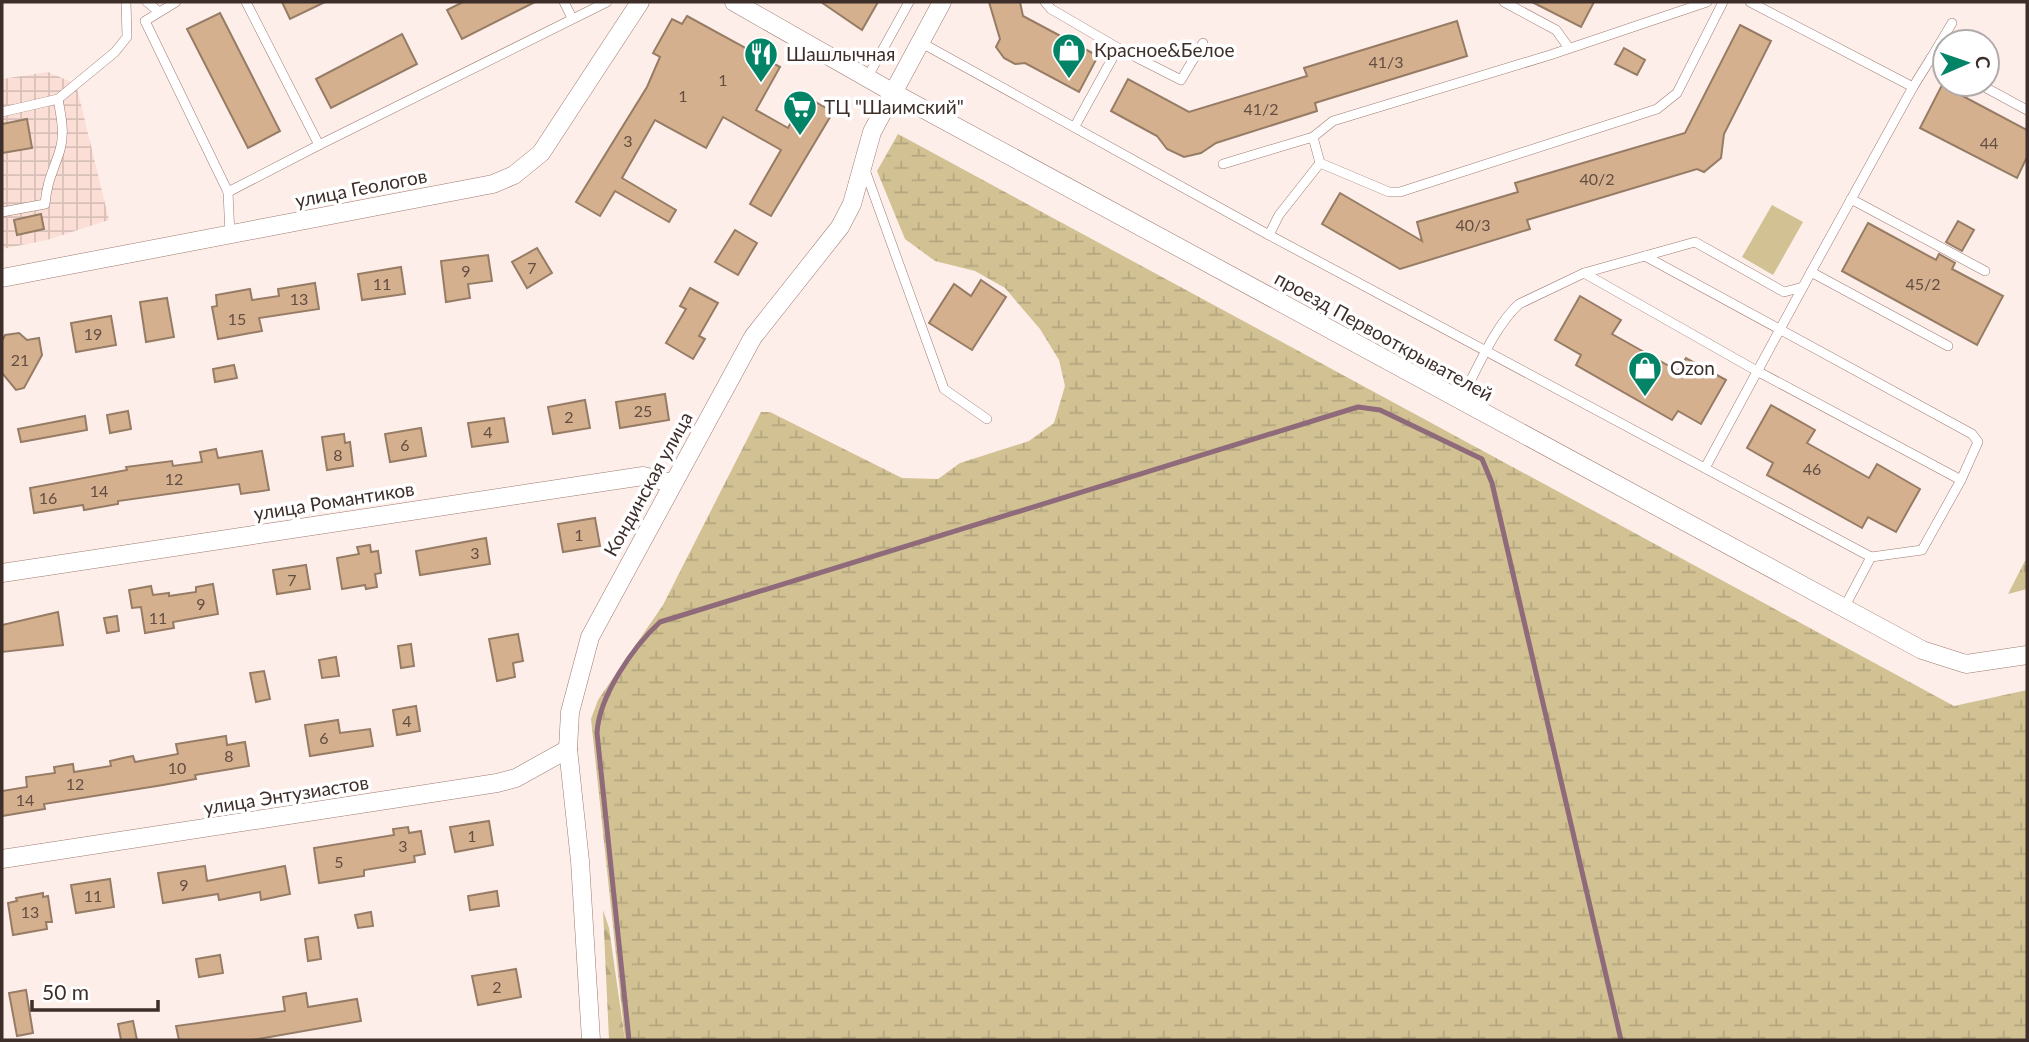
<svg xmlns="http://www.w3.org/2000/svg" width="2029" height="1042" viewBox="0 0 2029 1042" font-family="Lato,sans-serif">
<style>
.industrial{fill:url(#industrial-grid)}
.green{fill:#d1c193}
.forest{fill:url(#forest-firs)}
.wetland{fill:url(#wetland-marsh)}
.park{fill:url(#park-tufts)}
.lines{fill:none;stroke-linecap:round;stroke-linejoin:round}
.stream{stroke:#8e6a7a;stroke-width:5}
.building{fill:#d5b08e;stroke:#967c65;stroke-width:2}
.service-casing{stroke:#9d7b70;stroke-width:10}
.minor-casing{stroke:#9d7b70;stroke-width:19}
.service{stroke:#fff;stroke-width:9}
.minor{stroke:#fff;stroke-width:18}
.labels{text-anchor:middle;stroke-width:7;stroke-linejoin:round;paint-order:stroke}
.number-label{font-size:16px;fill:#634e43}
.poi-label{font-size:19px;fill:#3d2e2a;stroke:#fff;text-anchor:start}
.street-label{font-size:19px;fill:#3d2e2a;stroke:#fff}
</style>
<defs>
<pattern id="industrial-grid" width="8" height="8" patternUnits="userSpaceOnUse" patternTransform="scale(1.75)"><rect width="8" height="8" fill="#fbdfd6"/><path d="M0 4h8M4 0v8" fill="none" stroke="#d8c0b8"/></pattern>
<pattern id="forest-firs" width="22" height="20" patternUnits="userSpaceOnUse" patternTransform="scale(1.75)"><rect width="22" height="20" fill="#d1c193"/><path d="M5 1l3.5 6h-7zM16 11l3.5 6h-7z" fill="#b4a67f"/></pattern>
<pattern id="wetland-marsh" width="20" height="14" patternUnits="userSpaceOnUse" patternTransform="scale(1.75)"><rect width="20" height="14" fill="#d1c193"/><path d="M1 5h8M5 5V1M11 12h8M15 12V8" fill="none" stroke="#b4a67f"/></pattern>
<pattern id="park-tufts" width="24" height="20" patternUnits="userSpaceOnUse" patternTransform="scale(1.75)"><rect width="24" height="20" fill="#d1c193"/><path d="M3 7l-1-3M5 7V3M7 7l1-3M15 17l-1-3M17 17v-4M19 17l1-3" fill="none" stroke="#b4a67f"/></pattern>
</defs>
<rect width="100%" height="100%" fill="#feeeea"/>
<!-- industrial -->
<polygon class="industrial" points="48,72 76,84 109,220 47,240 2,249 2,79"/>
<!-- green -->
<polygon class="green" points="1772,205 1803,222 1773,275 1742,257"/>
<!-- forest -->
<polygon class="forest" points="603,910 609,928 625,1040 609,1040"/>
<!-- wetland -->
<polygon class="wetland" points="898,134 1954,706 2027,690 2027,1040 625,1040 591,719 598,700 663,605 761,412 770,412 902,478 938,479 960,463 1029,441 1054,423 1065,386 1059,360 1040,329 1005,288 975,271 935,261 905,239 877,171"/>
<!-- park -->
<polygon class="park" points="2027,557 2027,589 2008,594"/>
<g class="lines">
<!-- stream -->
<path class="stream" d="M629 1040 597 733C599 696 633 647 660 622L1358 407 1380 410 1482 459 1492 483 1621 1040"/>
</g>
<!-- building -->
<g class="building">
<polygon points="282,2 325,2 290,19"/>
<polygon points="463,2 535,2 462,39 447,10"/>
<polygon points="821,2 878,2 862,30"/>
<polygon points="989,2 1020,2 1023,16 1098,56 1079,92 1025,63 1015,64 1004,58 996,47 1000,39"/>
<polygon points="1532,2 1594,2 1581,27"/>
<polygon points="220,13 280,131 248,148 187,29"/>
<polygon points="687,16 780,67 756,110 788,128 805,96 833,112 771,216 750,204 781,150 723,117 706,148 655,120 622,178 676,210 669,222 615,191 600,216 576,202 647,87 660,57 653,53 672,19 682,24"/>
<polygon points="1457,21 1467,56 1315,103 1317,111 1216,143 1201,153 1184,157 1167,149 1157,136 1111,111 1128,79 1189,112 1307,76 1304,68"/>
<polygon points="1740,25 1771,41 1724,134 1721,158 1704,172 1697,169 1527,220 1530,229 1400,269 1322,224 1340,193 1422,241 1417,222 1518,192 1515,183 1685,133"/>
<polygon points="402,34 417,64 331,108 316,79"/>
<polygon points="1624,48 1645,60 1637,75 1615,64"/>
<polygon points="1942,85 2027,130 2027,157 2017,178 1920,128"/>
<polygon points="27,119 32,148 2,153 2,124"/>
<polygon points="41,214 44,229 17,235 14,220"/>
<polygon points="1958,221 1974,230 1962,251 1946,242"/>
<polygon points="1868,223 1936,260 1939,254 1955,263 1952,269 2003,296 1977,345 1842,271"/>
<polygon points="735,230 757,243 738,275 715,262"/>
<polygon points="537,248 552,273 527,288 512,262"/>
<polygon points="488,255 492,281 468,284 470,298 446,302 441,261"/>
<polygon points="401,267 405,294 362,300 358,274"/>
<polygon points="981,280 1006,297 972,350 929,323 954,284 971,296"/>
<polygon points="315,283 319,309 259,318 262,331 218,339 212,307 217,306 216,295 250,289 252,300 279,296 278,289"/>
<polygon points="690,288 718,303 699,336 705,339 693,359 666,343 686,309 680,306"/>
<polygon points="1580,296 1621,320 1612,334 1678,371 1686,358 1726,380 1701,424 1678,411 1672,420 1576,365 1581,355 1555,340"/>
<polygon points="167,298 174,337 146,342 140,302"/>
<polygon points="111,316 116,345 76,352 71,323"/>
<polygon points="19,333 27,340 39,338 42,355 24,388 16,390 2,373 2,341 5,335"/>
<polygon points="234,365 237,378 215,382 213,369"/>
<polygon points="665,394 669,420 620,428 616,402"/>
<polygon points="585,400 590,428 553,434 548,407"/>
<polygon points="1771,405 1815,430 1807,443 1869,478 1877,464 1920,489 1896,532 1868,517 1862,528 1767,475 1773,463 1747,448"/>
<polygon points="128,411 131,429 110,433 107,415"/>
<polygon points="85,416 87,430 21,442 18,429"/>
<polygon points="504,418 508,442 472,447 468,423"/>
<polygon points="421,428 426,456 390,462 385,434"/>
<polygon points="344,434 345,443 350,442 353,466 327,470 322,437"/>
<polygon points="216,449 218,458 262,451 269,490 241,494 239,484 118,501 118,504 84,510 83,505 34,513 30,488 127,470 126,467 172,461 173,466 202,462 200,452"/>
<polygon points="595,518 600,546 563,552 558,524"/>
<polygon points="486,538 490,564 420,575 416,551"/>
<polygon points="370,545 371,552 378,551 381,573 375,574 377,587 366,589 365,585 342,589 337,558 359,554 357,547"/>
<polygon points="306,565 310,589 277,594 273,570"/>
<polygon points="213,584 218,614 173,622 174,628 145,633 141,607 132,608 129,590 151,586 153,595 169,593 169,596 196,592 196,587"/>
<polygon points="58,612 63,645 2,652 2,625"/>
<polygon points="117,616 119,631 107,633 104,618"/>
<polygon points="518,634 523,661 513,663 515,677 497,681 489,639"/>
<polygon points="411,644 414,666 401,668 398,646"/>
<polygon points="336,657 339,676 322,678 319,660"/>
<polygon points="264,671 270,699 256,702 250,673"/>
<polygon points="416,706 420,731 397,735 393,710"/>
<polygon points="338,720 340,733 370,729 373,746 310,756 305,725"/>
<polygon points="226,736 227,745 245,742 249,766 195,775 196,779 163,785 44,804 45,809 2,816 2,791 27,787 26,777 55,773 54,767 73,764 74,772 111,766 110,761 123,758 133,756 135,762 178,754 176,744"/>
<polygon points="489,821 493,845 455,852 450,827"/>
<polygon points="408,827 409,833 421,831 425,854 414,856 415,862 364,870 364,876 319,883 314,848 394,835 393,829"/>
<polygon points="205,866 207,881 285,866 290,894 261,900 260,892 219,900 218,894 163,903 158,873"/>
<polygon points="110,879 114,907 76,913 71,885"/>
<polygon points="497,891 499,906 470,910 468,896"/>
<polygon points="43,893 43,897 48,896 52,922 46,922 47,929 13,935 8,903 17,901 16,898"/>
<polygon points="371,912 373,926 358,928 355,915"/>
<polygon points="318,937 321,959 308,961 305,939"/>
<polygon points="220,955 223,973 199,977 196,959"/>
<polygon points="516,969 521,997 478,1005 472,976"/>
<polygon points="26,990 33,1033 17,1036 9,993"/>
<polygon points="306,993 308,1007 357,999 361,1021 252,1040 179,1040 176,1026 285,1011 283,997"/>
<polygon points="133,1021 137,1040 121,1040 118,1024"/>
</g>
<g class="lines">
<!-- service casing -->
<g class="service-casing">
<g id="service">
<polyline points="147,2 158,11"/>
<polyline points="176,2 145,21 228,192 230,235"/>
<polyline points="564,2 572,18"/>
<polyline points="1045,2 1051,9 1118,48 1181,80 1203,43"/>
<polyline points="1504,2 1556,30 1569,48"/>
<polyline points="1750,2 1913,87 1811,272 1948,346"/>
<path d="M920 42 1269 235 1871 557 1922 550 1961 480 1757 371 1584 273 1519 304C1495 325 1476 372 1460 401"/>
<polyline points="1931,58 1952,23"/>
<polyline points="867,78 909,2"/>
<polyline points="1979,84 2027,110"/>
<polyline points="1913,87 1931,58 1945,66"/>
<polyline points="2,112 58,99 115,52 127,37 126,2"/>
<polyline points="1075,126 1118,48"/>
<polyline points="319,145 607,2"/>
<polyline points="1320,163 1389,192 1400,192 1657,109 1677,93 1723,2"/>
<polyline points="1320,163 1313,137 1333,121 1550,55 1707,2"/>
<polyline points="1223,164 1313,137"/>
<polyline points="865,170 944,389 987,419"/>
<polyline points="228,192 319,145 246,2"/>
<polyline points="1851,199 1985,271"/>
<path d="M2 212 45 204C47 181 53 172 60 150 65 133 61 116 58 99"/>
<polyline points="1269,235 1279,215 1320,163"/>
<polyline points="1645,256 1972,434 1978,442 1961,480"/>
<polyline points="1584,273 1695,242 1784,292 1803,287"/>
<polyline points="1705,468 1811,272"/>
<polyline points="1844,608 1871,557"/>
</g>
</g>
<!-- minor casing -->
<g class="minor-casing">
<g id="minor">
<polyline points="734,2 892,92 1922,650 1966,664 2027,655"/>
<polyline points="2,278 493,184 514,175 541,153 640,2"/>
<polyline points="2,573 643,476 672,483"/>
<polyline points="2,859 497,783 516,778 568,749"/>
<polyline points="591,1040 580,861 568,749 570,712 590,637 753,337 840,227 852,204 872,132 942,2"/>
</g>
</g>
<!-- service -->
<use href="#service" class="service"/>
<!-- minor -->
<use href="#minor" class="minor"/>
</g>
<!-- icons -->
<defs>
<g id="shop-pin" transform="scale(1.75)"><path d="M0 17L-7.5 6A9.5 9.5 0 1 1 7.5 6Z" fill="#038466" stroke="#fff"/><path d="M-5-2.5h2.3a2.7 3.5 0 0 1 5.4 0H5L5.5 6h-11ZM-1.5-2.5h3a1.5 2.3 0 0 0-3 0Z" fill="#fff"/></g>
<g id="restaurant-pin" transform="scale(1.75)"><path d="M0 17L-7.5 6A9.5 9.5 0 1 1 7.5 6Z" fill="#038466" stroke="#fff"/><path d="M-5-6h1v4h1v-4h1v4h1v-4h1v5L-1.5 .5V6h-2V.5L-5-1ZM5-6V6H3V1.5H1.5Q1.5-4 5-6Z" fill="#fff"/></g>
<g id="supermarket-pin" transform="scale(1.75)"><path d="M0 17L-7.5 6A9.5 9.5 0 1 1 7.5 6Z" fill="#038466" stroke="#fff"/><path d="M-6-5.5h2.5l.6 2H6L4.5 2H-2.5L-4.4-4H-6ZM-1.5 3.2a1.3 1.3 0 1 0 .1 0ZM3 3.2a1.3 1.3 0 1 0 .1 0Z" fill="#fff"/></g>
</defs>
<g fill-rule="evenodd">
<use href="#shop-pin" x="1069" y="50"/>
<use href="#restaurant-pin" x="761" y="54"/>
<use href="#supermarket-pin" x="800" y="107"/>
<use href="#shop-pin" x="1645" y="368"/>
</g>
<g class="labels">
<!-- number labels -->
<g class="number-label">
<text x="1386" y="68">41/3</text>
<text x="723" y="86">1</text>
<text x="683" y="102">1</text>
<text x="1261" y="115">41/2</text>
<text x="628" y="147">3</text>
<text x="1989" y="149">44</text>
<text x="1597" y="185">40/2</text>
<text x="1473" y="231">40/3</text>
<text x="532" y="274">7</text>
<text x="466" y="277">9</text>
<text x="382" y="290">11</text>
<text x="1923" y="290">45/2</text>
<text x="299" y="305">13</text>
<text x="237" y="325">15</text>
<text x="93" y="340">19</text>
<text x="20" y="366">21</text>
<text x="643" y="417">25</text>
<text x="569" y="423">2</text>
<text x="488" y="438">4</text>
<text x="405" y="451">6</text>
<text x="338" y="461">8</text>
<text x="1812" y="475">46</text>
<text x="174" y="485">12</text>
<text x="99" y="497">14</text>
<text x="48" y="504">16</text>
<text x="579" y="541">1</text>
<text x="475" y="559">3</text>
<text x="292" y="586">7</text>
<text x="201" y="610">9</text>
<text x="158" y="624">11</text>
<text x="407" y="727">4</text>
<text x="324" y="744">6</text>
<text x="229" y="762">8</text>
<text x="177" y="774">10</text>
<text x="75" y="790">12</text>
<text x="25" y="806">14</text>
<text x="472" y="842">1</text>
<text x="403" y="852">3</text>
<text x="339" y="868">5</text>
<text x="184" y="891">9</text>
<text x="93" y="902">11</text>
<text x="30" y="918">13</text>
<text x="497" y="993">2</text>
</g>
<!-- poi labels -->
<g class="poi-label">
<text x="1094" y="57">Красное&amp;Белое</text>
<text x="786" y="61">Шашлычная</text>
<text x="824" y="114">ТЦ "Шаимский"</text>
<text x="1670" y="375">Ozon</text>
</g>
<!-- street labels -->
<g class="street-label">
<text transform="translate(361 188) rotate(-11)" y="7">улица Геологов</text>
<text transform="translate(1384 336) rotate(29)" y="7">проезд Первооткрывателей</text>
<text transform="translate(648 484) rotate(-61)" y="7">Кондинская улица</text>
<text transform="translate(334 501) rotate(-9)" y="7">улица Романтиков</text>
<text transform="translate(286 795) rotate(-9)" y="7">улица Энтузиастов</text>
</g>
</g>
<!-- border -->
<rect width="2029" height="1042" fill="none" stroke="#3d2e2a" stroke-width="7"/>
<!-- north arrow -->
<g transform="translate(1966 63) rotate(88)"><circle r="33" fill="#ffffff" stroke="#b1abaa" stroke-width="2"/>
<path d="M0-5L12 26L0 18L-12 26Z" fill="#038466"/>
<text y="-10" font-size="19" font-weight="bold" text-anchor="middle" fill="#3d2e2a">С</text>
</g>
<!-- scale -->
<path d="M32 1000v10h126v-10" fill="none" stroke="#3d2e2a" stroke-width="3.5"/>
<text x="42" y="1000" font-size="21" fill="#3d2e2a" stroke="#ffffff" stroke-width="5" paint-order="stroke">50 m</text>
</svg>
